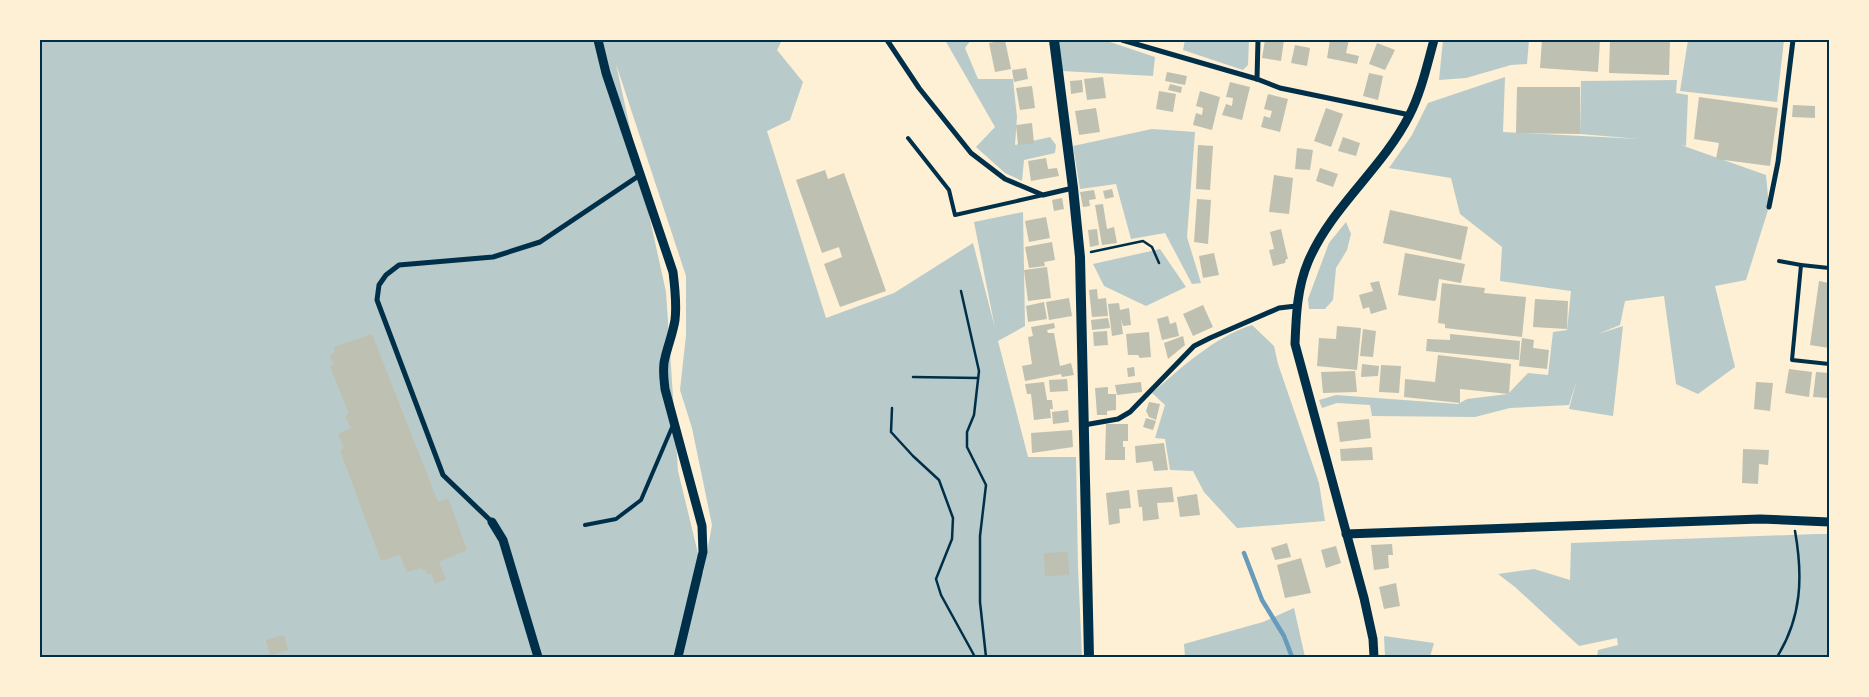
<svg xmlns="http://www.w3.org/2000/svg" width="1869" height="697" viewBox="0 0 1869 697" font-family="'Varela Round',sans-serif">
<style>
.green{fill:#b9caca;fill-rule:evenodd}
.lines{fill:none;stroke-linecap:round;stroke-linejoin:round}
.stream{stroke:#669bbc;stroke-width:4.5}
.building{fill:#bec0b2}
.path{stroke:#003049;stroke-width:2.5}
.service{stroke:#003049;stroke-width:4}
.minor{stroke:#003049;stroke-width:5}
.tertiary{stroke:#003049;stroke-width:9}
.secondary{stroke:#003049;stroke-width:10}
.neatline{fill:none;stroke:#003049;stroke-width:2}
</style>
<rect width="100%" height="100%" fill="#fdf0d5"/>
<!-- green -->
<g class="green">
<path d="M40 40H782L777 50 803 82 790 120 767 131 826 318 894 293 973 243 995 328 974 222 1023 212 1025 326 998 341 1028 457H1076L1078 567 1082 657H40ZM616 64 686 276V335L680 390 692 428 712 525 703 574 678 471 666 292Z"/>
<polygon points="945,40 971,40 965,48 978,79 1013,79 1017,117 1015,145 1050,137 1056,145 1055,153 1024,160 1022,181 1005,173 976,147 995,127"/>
<polygon points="1059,40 1104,40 1155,57 1153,76 1062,71"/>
<polygon points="1185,40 1249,40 1248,65 1243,70 1183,50"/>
<polygon points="1443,40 1529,40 1527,64 1511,65 1466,78 1439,80"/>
<polygon points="1688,40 1784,40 1777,102 1680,91"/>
<polygon points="1505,77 1503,132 1640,139 1580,134 1581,81 1677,80 1676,93 1688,95 1686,146 1681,145 1766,175 1769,207 1746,280 1715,286 1735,367 1698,394 1676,384 1664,296 1625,301 1620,325 1598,334 1623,326 1613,416 1569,409 1577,379 1569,405 1510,408 1475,417 1372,416 1370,405 1337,403 1322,408 1319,400 1336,395 1458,404 1467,399 1508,394 1528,373 1548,375 1553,332 1567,330 1571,291 1500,281 1502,247 1460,214 1451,178 1389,168 1412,135 1428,103"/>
<polygon points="1152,129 1195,132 1187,237 1201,283 1192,284 1165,233 1131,239 1116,184 1080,189 1073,146"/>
<polygon points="1346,222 1351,234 1347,250 1336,268 1333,300 1325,309 1309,309 1308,299 1329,243"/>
<polygon points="1160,249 1186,287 1146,306 1104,286 1093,264"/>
<path d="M1252 325 1274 346 1278 364 1319 483 1325 521 1237 528 1204 492 1193 471 1170 470 1165 439 1155 438 1165 405 1152 393C1182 367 1213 338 1252 325Z"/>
<polygon points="1816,534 1829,534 1829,657 1597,657 1598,650 1618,645 1617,638 1579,646 1515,587 1498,574 1534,569 1570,580 1571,543"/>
<polygon points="1294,608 1305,657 1185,657 1184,644 1263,622"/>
<polygon points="1384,636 1434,643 1430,657 1385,657"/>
</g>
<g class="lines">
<!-- stream -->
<polyline class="stream" points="1244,553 1262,600 1284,636 1292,657"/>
</g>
<!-- building -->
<g class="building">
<polygon points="1005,40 1011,69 995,72 989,43"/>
<polygon points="1265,40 1284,40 1281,61 1262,58"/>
<polygon points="1330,40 1349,40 1346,53 1359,56 1357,64 1327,58"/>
<polygon points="1542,40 1600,40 1598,72 1540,68"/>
<polygon points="1610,40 1670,40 1669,75 1609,73"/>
<polygon points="1377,43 1395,50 1385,70 1369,64"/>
<polygon points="1295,45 1310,48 1307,66 1291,63"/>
<polygon points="1026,68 1028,79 1014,82 1012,70"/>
<polygon points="1167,72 1187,76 1185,85 1165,81"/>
<polygon points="1369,73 1383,76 1378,100 1363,96"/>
<polygon points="1103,77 1106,98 1087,100 1084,79"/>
<polygon points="1082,80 1083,92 1071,94 1070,81"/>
<polygon points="1230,82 1250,87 1242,120 1222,115 1226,104 1232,106 1233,98 1226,97"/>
<polygon points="1170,84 1182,87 1181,93 1168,90"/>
<polygon points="1032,86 1035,108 1020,110 1016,88"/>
<polygon points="1517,87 1580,87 1580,134 1516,133"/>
<polygon points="1159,91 1176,94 1173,112 1156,109"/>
<polygon points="1200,91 1220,97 1212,130 1193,125 1196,113 1202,115 1203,108 1196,106"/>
<polygon points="1268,94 1288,99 1280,132 1261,127 1264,116 1270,118 1272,111 1264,109"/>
<polygon points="1699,97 1778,108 1770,166 1716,159 1719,143 1694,139"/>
<polygon points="1793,105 1815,106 1815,118 1792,117"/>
<polygon points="1096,108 1100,132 1079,135 1075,111"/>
<polygon points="1326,108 1343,114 1331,147 1314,141"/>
<polygon points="1032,123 1034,143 1018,145 1016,125"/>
<polygon points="1343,137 1360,143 1356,156 1338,151"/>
<polygon points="1198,145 1213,146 1210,190 1196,189"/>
<polygon points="1297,148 1313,150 1310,170 1295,169"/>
<polygon points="1046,158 1048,169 1057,168 1059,176 1031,181 1028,161"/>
<polygon points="1320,168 1338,174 1333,187 1316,181"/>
<polygon points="825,170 828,179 844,173 886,291 840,307 824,264 842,257 839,247 822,253 796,180"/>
<polygon points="1274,175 1293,178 1289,214 1269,212"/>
<polygon points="1112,189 1114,197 1105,199 1103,191"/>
<polygon points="1094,190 1096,199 1089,200 1090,206 1083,207 1080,192"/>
<polygon points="1062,198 1064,209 1054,211 1052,200"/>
<polygon points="1197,199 1211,200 1208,244 1194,242"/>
<polygon points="1103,204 1107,229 1114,227 1117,243 1102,245 1095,205"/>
<polygon points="1390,210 1468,227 1461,260 1383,243"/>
<polygon points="1046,217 1050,238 1029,242 1025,221"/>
<polygon points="1097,229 1099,245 1090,247 1088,230"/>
<polygon points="1281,229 1288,259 1286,259 1285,263 1273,266 1269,250 1274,249 1270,232"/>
<polygon points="1052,242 1055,260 1044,262 1045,266 1029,268 1025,247"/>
<polygon points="1214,253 1219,275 1203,278 1199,256"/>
<polygon points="1405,253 1465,264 1461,283 1439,279 1436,300 1434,301 1398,295"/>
<polygon points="1047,267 1051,298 1028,301 1024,270"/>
<polygon points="1379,281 1387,309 1371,314 1369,307 1363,309 1359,295 1373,291 1370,283"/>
<polygon points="1819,281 1829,283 1829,348 1810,345"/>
<polygon points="1442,283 1485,288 1484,293 1526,297 1522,337 1445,328 1445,324 1438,323"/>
<polygon points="1097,289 1098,299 1106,298 1108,316 1092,317 1089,290"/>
<polygon points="1069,298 1072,316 1049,320 1046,302"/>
<polygon points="1535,299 1568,301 1567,329 1533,327"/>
<polygon points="1044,302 1047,319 1028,322 1026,306"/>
<polygon points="1119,303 1120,310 1129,308 1131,325 1123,326 1121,319 1123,334 1112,336 1108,304"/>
<polygon points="1203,305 1213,327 1193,336 1183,314"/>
<polygon points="1168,316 1170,324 1176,322 1179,336 1162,340 1157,319"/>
<polygon points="1108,318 1110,328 1092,330 1091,320"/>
<polygon points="1054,323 1055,328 1047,330 1048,333 1054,333 1060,366 1071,363 1074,375 1062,377 1061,374 1025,381 1022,366 1032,364 1028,337 1033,336 1031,327"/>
<polygon points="1337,326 1361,328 1357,370 1317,366 1319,338 1336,339"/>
<polygon points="1363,329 1376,331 1373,357 1360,356"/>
<polygon points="1107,331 1108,345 1094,346 1093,332"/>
<polygon points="1149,332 1151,357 1140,358 1138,355 1128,355 1126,334"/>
<polygon points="372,334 438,502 448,498 467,550 439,562 446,579 435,584 431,573 428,575 426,570 423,571 422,568 407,572 400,555 381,561 340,450 344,448 338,434 351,428 345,416 349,414 330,366 334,364 330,355 335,352 334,347"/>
<polygon points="1450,334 1520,341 1519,360 1426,351 1427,339 1450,340"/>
<polygon points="1183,336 1185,345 1168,359 1164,343"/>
<polygon points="1522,338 1534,340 1533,348 1549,350 1547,369 1519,366"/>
<polygon points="1438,355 1511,364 1509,394 1460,389 1460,403 1404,397 1405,379 1435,382"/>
<polygon points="1362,364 1379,366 1378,376 1361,377"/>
<polygon points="1381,365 1401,366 1399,393 1379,392"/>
<polygon points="1134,367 1135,376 1128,377 1127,368"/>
<polygon points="1789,369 1812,372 1809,397 1785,393"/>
<polygon points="1355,371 1357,392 1323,393 1321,372"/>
<polygon points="1816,372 1829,373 1829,398 1813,397"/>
<polygon points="1067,379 1068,391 1050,392 1049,380"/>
<polygon points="1044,382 1047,400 1052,400 1053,409 1050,409 1051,418 1034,420 1031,394 1027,394 1025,384"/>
<polygon points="1141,382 1142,392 1117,395 1115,385"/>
<polygon points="1756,382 1773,383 1770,411 1754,409"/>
<polygon points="1108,387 1108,394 1116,394 1116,410 1107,411 1107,415 1097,415 1095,388"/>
<polygon points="1149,402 1160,404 1156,420 1149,417 1146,411"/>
<polygon points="1068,410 1069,422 1053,424 1052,412"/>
<polygon points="1146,418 1156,421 1153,430 1143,427"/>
<polygon points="1369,419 1371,438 1340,442 1337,422"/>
<polygon points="1106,424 1128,424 1128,441 1123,441 1123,447 1125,447 1125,460 1105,460"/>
<polygon points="1072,430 1073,447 1032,453 1031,433"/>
<polygon points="1164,443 1168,470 1154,471 1152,461 1136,463 1135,446"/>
<polygon points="1372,447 1373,460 1341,461 1340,449"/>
<polygon points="1743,449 1769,450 1768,465 1759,464 1758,484 1742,483"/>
<polygon points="1172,487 1174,502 1157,503 1159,519 1143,521 1142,507 1139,507 1137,490"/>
<polygon points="1129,490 1131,508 1119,509 1120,523 1109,525 1106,493"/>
<polygon points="1197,494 1200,515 1180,517 1177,497"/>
<polygon points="1287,543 1291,557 1275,560 1271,548"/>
<polygon points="1392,544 1393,555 1388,555 1389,568 1374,570 1371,545"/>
<polygon points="1336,546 1341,563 1326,568 1321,550"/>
<polygon points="1068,552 1069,575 1045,576 1044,553"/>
<polygon points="1301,558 1311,593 1285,598 1277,565"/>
<polygon points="1396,583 1400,606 1384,609 1379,587"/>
<polygon points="284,635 288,650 270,655 266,640"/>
</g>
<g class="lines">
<!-- path -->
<g class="path">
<polyline points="1091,252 1143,241 1152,247 1159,263"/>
<polyline points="961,291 979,371 974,415 967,432 967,447 986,485 980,536 980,602 986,657"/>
<polyline points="913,377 978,378"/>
<polyline points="892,408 891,432 913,456 939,480 953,518 952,539 936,579 941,595 975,657"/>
<path d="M1777 657C1802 617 1803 576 1795 531"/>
</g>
<!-- service -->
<g class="service">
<polyline points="908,138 949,190 955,215 1043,195"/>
<polyline points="1779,261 1801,265"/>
<polyline points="1829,268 1801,265 1792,360 1829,364"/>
<polyline points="585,525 616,519 641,500 673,425"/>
</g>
<!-- minor -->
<g class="minor">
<polyline points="887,40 919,88 971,153 1005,179 1043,195 1073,188"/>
<polyline points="1122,40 1257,79 1280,88 1410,115"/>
<polyline points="1257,79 1258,40"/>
<polyline points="1769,207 1778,162 1793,40"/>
<polyline points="1084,425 1118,419 1130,412 1194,346 1210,338 1279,308 1296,306"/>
<polyline points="492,522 443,475 377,300 379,285 386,275 399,265 493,257 540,242 640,175"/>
</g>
<!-- tertiary -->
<g class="tertiary">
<path d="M598 40 606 73 673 272C675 288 677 304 675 320 673 333 668 345 665 358 662 368 664 379 665 389L702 526 703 552 678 657"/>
<polyline points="492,522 503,540 538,657"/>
<polyline points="1346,534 1760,519 1829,522"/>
<path d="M1374 657 1373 639 1364 598 1295 344C1296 317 1297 288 1308 262 1331 207 1382 169 1409 116 1421 93 1427 65 1434 40"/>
</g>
<!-- secondary -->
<polyline class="secondary" points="1054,40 1073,188 1080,257 1089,657"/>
</g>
<!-- border -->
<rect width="1869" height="697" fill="none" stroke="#fdf0d5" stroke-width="82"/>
<rect x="41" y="41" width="1787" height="615" class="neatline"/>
</svg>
